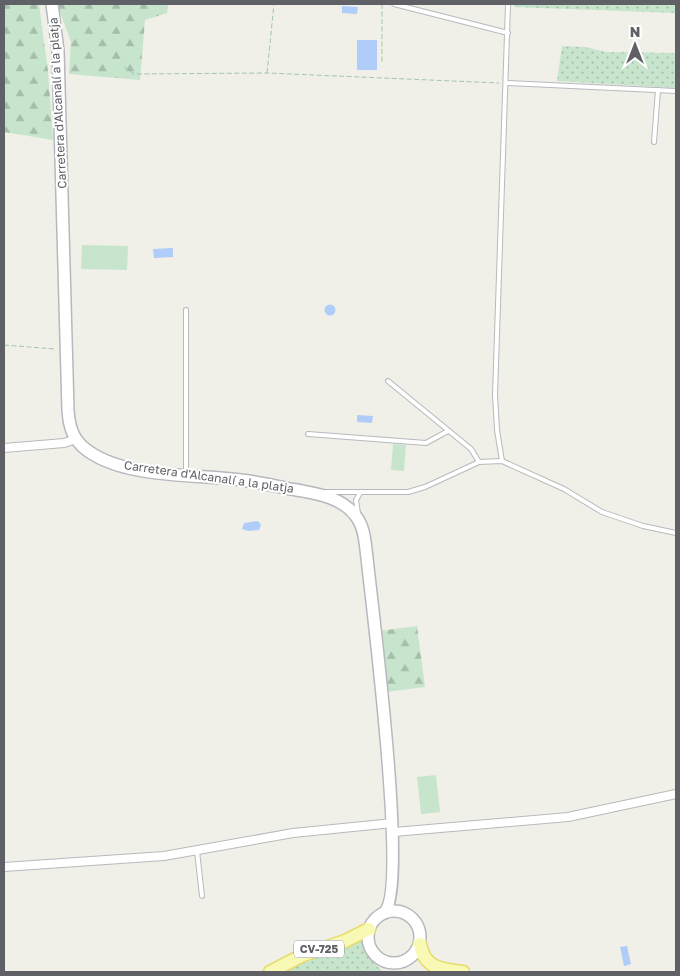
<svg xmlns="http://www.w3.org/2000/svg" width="680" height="976" viewBox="0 0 680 976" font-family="'Golos Text',sans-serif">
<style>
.grass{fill:url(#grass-dots)}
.forest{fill:url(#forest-firs)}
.pitch{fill:#c7e5cd}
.water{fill:#b0ccf9}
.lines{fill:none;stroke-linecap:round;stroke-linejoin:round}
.service-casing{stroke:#b8b9bd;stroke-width:6}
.minor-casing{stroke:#b8b9bd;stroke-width:10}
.secondary-casing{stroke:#b6b8be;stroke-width:14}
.primary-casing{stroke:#e7db6a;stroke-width:15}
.path{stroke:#a0c6b2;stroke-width:1;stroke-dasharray:5 2.5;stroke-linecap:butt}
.service{stroke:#fff;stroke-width:4}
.minor{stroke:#fff;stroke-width:8}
.secondary{stroke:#fff;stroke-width:11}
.primary{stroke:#f8f9b4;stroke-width:12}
.labels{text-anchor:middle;stroke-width:4;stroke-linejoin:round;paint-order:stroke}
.shield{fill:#fff;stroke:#8f9095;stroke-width:1}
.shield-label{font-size:11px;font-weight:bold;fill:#5f6167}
.street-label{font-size:12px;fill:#5f6167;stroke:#fff}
</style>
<defs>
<pattern id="grass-dots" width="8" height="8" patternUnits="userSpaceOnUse" patternTransform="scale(1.25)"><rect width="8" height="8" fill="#c7e5cd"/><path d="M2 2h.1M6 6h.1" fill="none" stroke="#a5bdaa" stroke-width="1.8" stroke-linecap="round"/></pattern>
<pattern id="forest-firs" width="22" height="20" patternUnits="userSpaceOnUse" patternTransform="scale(1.25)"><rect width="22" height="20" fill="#c7e5cd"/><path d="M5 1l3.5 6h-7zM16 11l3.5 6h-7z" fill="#a5bdaa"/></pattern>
</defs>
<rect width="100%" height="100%" fill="#f0f0e8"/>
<!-- grass -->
<g class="grass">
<polygon points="514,4 676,4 676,13 514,7"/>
<polygon points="562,46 585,47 606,52 676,53 676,88 557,81"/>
<polygon points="361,940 367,956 383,972 278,972 291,965"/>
</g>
<!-- forest -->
<g class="forest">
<polygon points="4,4 39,4 48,71 53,140 4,132"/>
<polygon points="57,4 168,4 167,13 145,20 140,80 69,74 71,42"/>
<polygon points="417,626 425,687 386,692 379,631"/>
</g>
<!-- pitch -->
<g class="pitch">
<polygon points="82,245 128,246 127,270 81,269"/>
<polygon points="393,444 406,445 404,471 391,470"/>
<polygon points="436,775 440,812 421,814 417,777"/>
</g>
<!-- water -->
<g class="water">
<polygon points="342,6 358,7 357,14 342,13"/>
<rect x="357" y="40" width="20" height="30"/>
<polygon points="173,248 173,257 154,258 153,249"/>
<circle cx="330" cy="310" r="5.5"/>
<polygon points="357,415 373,416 372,423 357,422"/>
<polygon points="258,521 261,525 259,530 248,531 242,529 244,523"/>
<polygon points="627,946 631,964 624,966 620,947"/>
</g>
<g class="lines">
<!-- service casing -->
<g class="service-casing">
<g id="service">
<polyline points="394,4 508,33"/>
<polyline points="507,83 676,91"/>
<polyline points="654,142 658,90"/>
<polyline points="388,381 471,449 479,462"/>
<polyline points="308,434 426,443 448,431"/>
<polyline points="502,461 497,430 495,395 508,4"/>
<polyline points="186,475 186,310"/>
<polyline points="326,492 408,492 425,487 479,462 502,461 564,489 602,512 643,526 676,533"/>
<polyline points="358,513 356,500 360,493"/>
<polyline points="197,851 202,896"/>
</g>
</g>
<!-- minor casing -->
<g class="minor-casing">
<g id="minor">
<polyline points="4,448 64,443 76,439"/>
<polyline points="394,832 568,817 676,794"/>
<polyline points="4,867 164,856 293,833 393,823"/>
</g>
</g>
<!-- secondary casing -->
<g class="secondary-casing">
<g id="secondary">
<path d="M52 4 58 51 68 410C69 425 72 437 83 447 120 479 195 474 241 480 260 482 279 487 297 490 318 494 341 497 355 515 365 527 365 543 367 558 372 606 409 890 384 913"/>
<circle cx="394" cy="937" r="26"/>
</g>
</g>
<!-- primary casing -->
<g class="primary-casing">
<g id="primary">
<path d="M420 944C424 968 442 970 463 972"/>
<polyline points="270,972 303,955 345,941 369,929"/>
</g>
</g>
<!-- path -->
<g class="path">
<polyline points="382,4 382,64"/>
<polyline points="124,67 134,74 267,73 499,83"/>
<polyline points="267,73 274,4"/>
<polyline points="4,345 55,349"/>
</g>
<!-- service -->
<use href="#service" class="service"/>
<!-- minor -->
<use href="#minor" class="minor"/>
<!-- secondary -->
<use href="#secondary" class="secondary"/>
<!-- primary -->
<use href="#primary" class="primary"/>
</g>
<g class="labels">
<!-- shield labels -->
<rect class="shield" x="294" y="940.5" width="50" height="17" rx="4"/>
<g class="shield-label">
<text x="319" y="953">CV-725</text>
</g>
<!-- street labels -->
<g class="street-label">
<text transform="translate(58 103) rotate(-93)" y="4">Carretera d'Alcanalí a la platja</text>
<text transform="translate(209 477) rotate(8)" y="4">Carretera d'Alcanalí a la platja</text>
</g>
</g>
<!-- border -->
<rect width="680" height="976" fill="none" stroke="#5f6167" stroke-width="10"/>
<!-- north arrow -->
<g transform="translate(635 45)" stroke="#ffffff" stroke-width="4" paint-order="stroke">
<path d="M0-4L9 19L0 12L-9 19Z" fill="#5f6167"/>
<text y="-8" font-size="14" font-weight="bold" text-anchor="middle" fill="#5f6167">N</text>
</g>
</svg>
